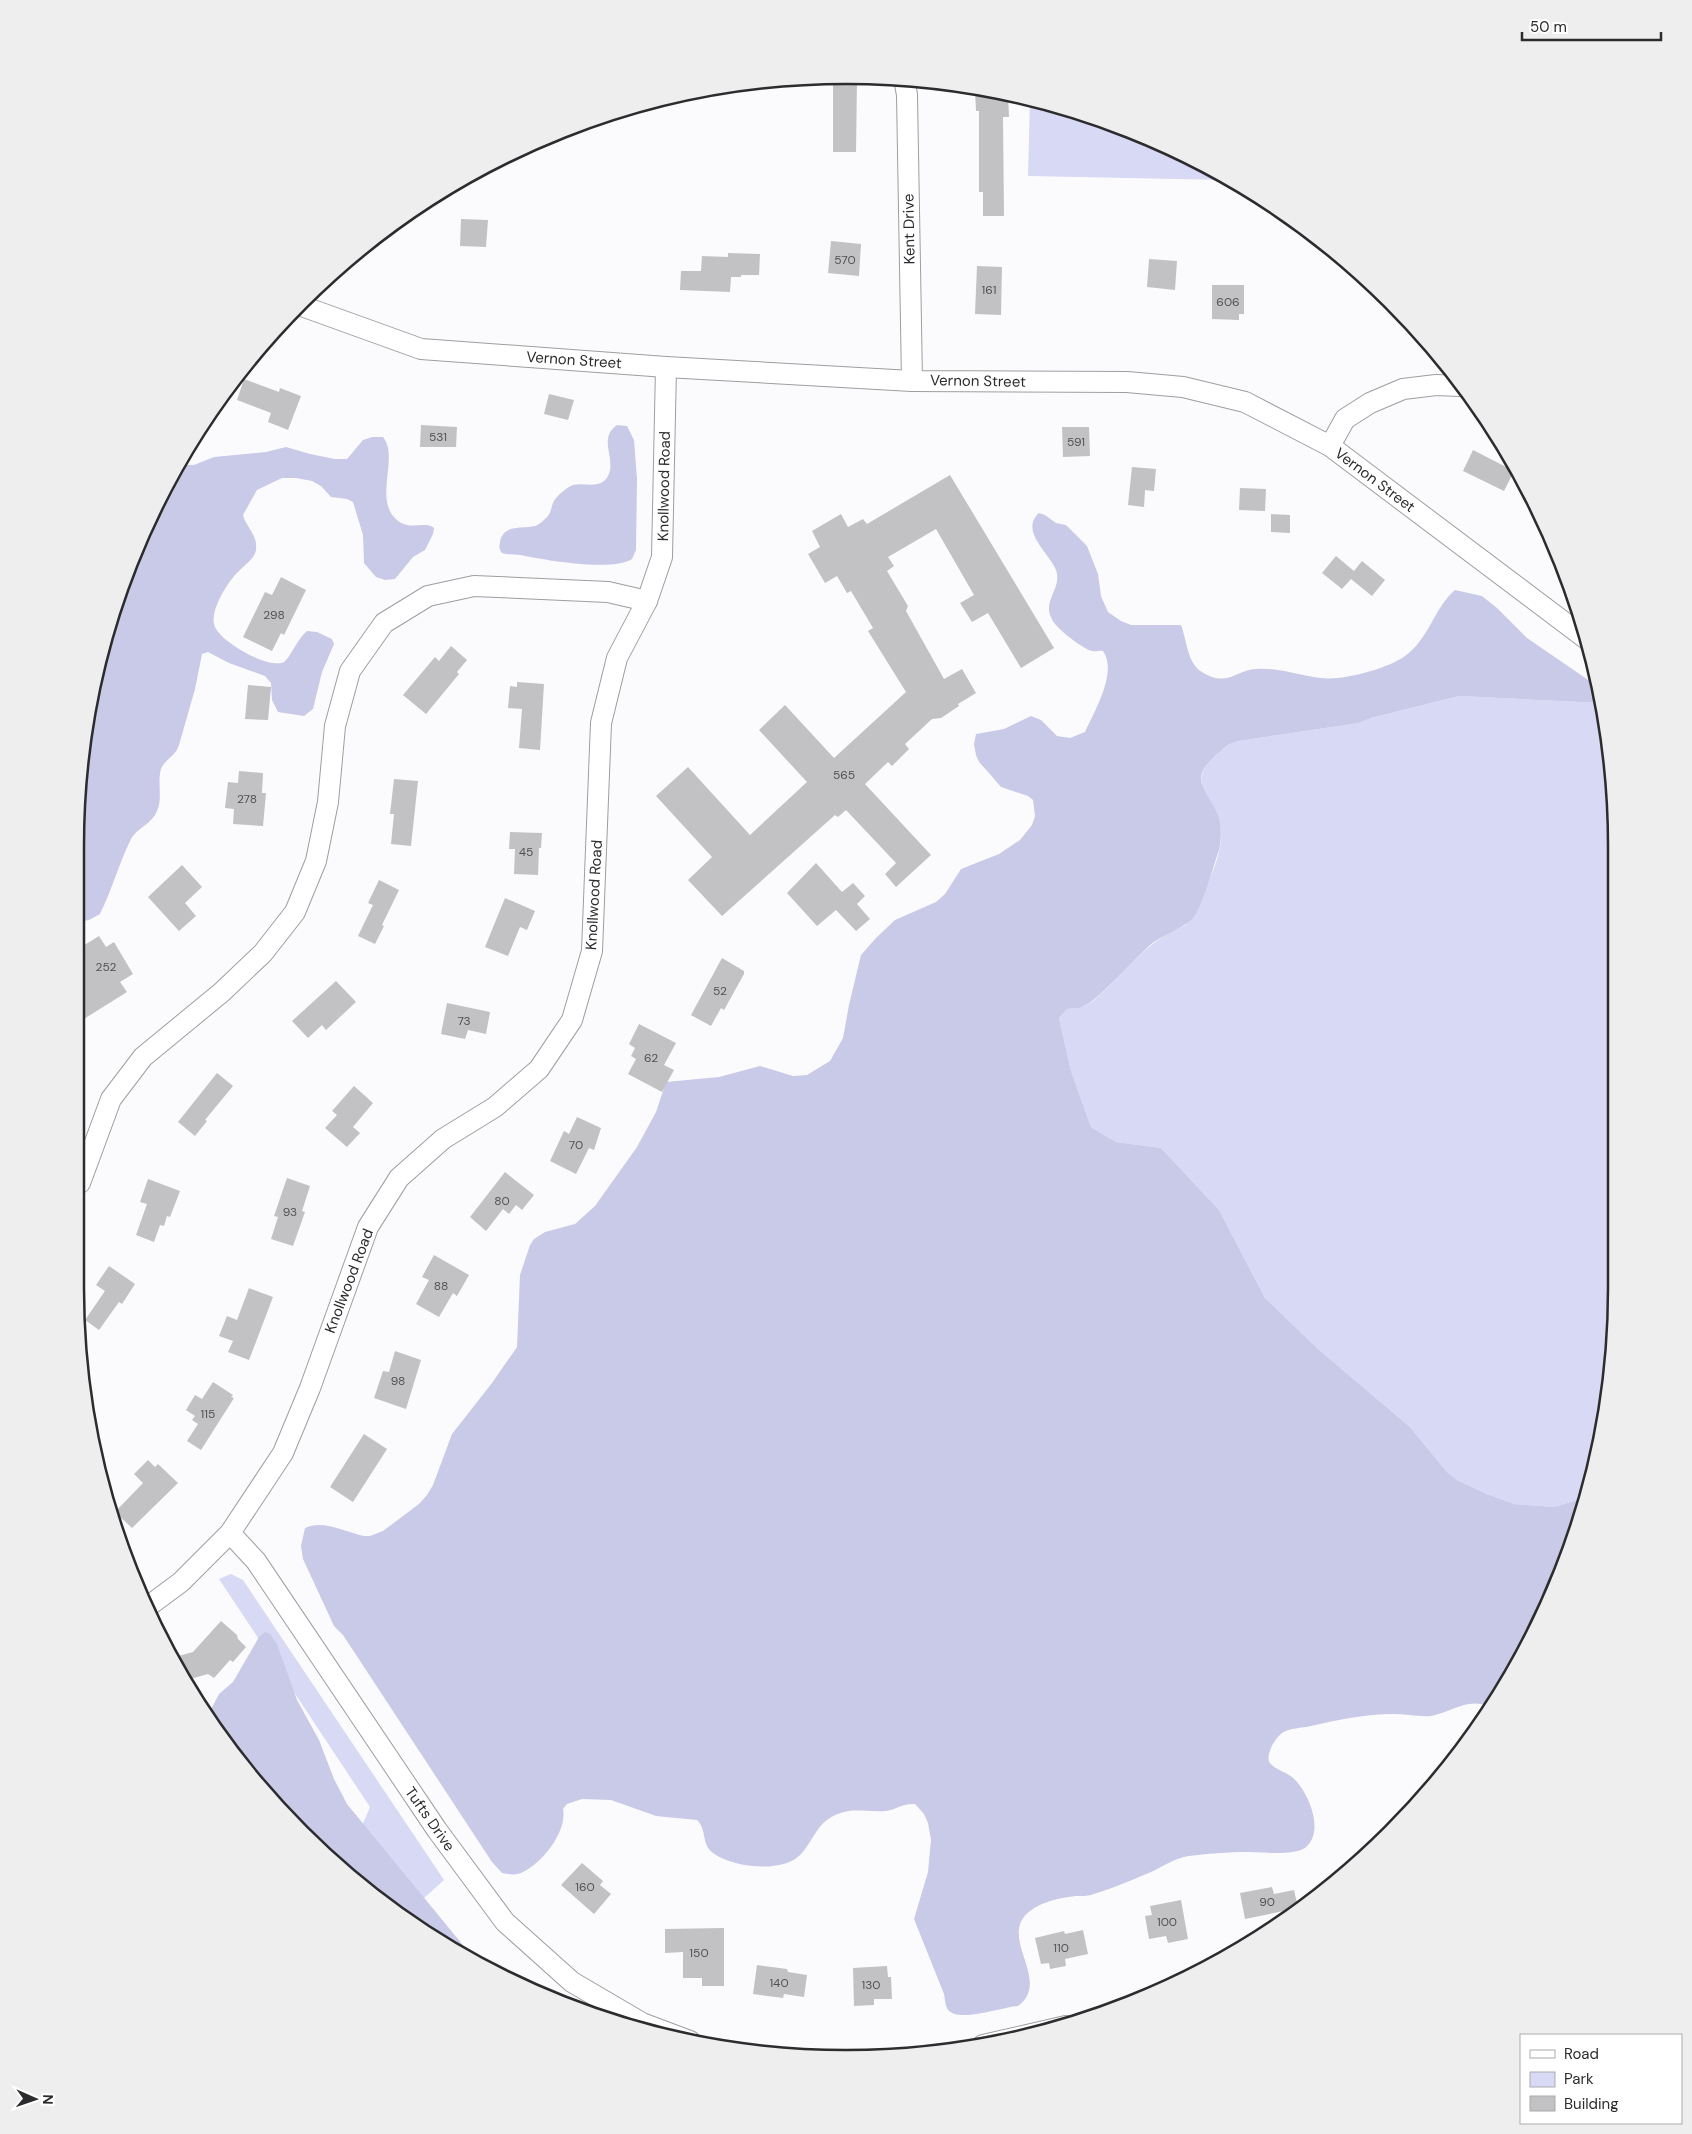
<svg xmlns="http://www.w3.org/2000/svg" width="1692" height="2134" viewBox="0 0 1692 2134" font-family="'DM Sans',sans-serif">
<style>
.green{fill:#d7d9f5}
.forest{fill:#c8cae8}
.building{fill:#c2c2c5}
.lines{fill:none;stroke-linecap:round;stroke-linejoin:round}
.minor-casing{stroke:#9e9ea1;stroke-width:22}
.minor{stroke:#fff;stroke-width:20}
.labels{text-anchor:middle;stroke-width:5;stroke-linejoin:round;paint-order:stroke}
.number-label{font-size:12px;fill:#525254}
.street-label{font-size:15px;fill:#2c2c2e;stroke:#fff}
.rim{fill:none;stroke:#2c2c2e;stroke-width:2.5}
</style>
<rect width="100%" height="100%" fill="#fbfbfe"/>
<!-- green -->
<g class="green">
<polygon points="1030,99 1046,101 1187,155 1227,180 1028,176"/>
<path d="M1459 696 1600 703 1615 795 1617 1288 1602 1438 1584 1498 1554 1507 1514 1504 1487 1494 1457 1480 1447 1472 1410 1427 1318 1349 1265 1298 1219 1210 1161 1148 1116 1142 1091 1127 1071 1071 1059 1018 1067 1009 1080 1008 1092 1002C1124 975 1144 941 1186 925 1199 898 1218 870 1221 840 1225 802 1180 789 1214 757 1222 750 1228 743 1239 741L1359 723 1371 718Z"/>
<polygon points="231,1574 243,1580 444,1880 403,1917 376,1899 343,1870 370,1807 219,1579"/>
</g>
<!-- forest -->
<g class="forest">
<path d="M617 425 627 426 634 440 637 479 636 550 632 559C612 572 544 560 521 555 514 554 508 555 502 553 499 549 499 547 500 542 503 524 522 529 535 526 539 525 544 520 547 517 551 513 551 508 553 503 556 496 566 488 573 485 586 482 600 490 608 476 617 459 597 439 617 425Z"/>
<path d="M372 437H383C399 457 375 496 394 517 408 533 424 520 434 528L433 534 425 550 413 557 395 579 385 580 376 577 364 563 363 535 353 502 347 499 331 497 321 486 312 481 296 478H282L257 490 243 515C246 527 258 535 256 550 254 560 244 565 237 573 227 583 211 609 214 624 217 641 270 670 284 662 290 658 298 638 307 631L317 632 332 639 334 644 322 672 313 709 304 716 278 712 272 700 271 683 265 676 229 663 208 652 202 654 195 689 179 745C176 756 165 759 161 769 157 783 163 798 157 811 152 824 137 828 131 839 119 863 112 890 100 914L89 920 78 922 77 796 90 696 116 598 178 461 186 465H194L214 457 266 452 286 447 310 454 335 459H347L363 440Z"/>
<path d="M1039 513 1045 515 1056 523 1066 525 1087 546 1098 574 1101 596 1108 612 1121 621 1131 625H1181C1187 640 1187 663 1202 672 1227 688 1236 670 1256 669 1278 667 1300 676 1321 678 1342 681 1387 669 1405 656 1429 639 1434 608 1455 590L1482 596 1497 608 1527 638 1597 686 1600 703 1459 696 1371 718 1359 723 1239 741C1228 743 1223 749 1214 757 1191 779 1203 786 1215 809 1222 822 1222 836 1219 850 1214 864 1202 908 1193 918 1183 929 1161 935 1149 946 1129 964 1112 985 1091 1002L1080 1008 1067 1009 1059 1018 1071 1071 1091 1127 1116 1142 1161 1148 1219 1210 1265 1298 1318 1349 1410 1427 1447 1472 1457 1480 1487 1494 1514 1504 1554 1507 1584 1498 1558 1583 1491 1708C1469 1696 1453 1712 1431 1716 1418 1717 1406 1714 1393 1714 1365 1714 1338 1720 1311 1726 1302 1728 1290 1728 1282 1733 1277 1737 1273 1743 1271 1748 1269 1753 1267 1759 1270 1763 1274 1769 1286 1772 1292 1777 1308 1790 1326 1832 1305 1848 1293 1856 1260 1852 1246 1852 1231 1852 1204 1854 1189 1856 1175 1858 1164 1866 1151 1872 1132 1880 1111 1889 1091 1895 1087 1896 1081 1896 1076 1896 1060 1898 1043 1901 1030 1911 996 1937 1053 1980 1018 2006 1002 2007 959 2023 948 2010 945 2005 945 1999 944 1994L914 1919 928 1872 931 1840 928 1823 924 1814 915 1804C904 1803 897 1809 886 1811 863 1813 849 1805 827 1820 817 1827 810 1844 802 1853 785 1874 733 1868 713 1853 701 1844 707 1829 697 1820L656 1816 611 1800 582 1799 567 1804 563 1809C568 1832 539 1868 518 1874 512 1875 507 1874 502 1873L492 1862 343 1635 334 1626 303 1559 301 1546 305 1528C322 1519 346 1532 364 1536H370L383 1531 419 1504 427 1495 433 1485 452 1434 492 1383 517 1347 520 1275 530 1245 534 1239 545 1232 575 1224 595 1206 637 1147 656 1112 666 1082 719 1077 760 1066 793 1076 807 1075 830 1061 843 1038 849 1005 861 955 876 938 895 920 936 902 945 894 961 869 999 854 1020 840 1032 825 1035 816 1033 800 1028 796 1001 787 989 773 979 762 976 755 974 744 976 734 1004 729 1031 716 1041 720 1057 736 1070 738 1085 732C1094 712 1118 672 1103 651 1099 650 1097 652 1092 651 1083 649 1057 629 1053 621 1040 601 1063 589 1056 570 1050 554 1019 531 1039 513Z"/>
<path d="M265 1632 270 1634 277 1644 297 1700 319 1740 334 1779 347 1804 467 1950 497 1974C380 1916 280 1825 207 1717L219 1694 233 1682 259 1637Z"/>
</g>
<!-- building -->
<g class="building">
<polygon points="833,80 857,80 856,152 833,152"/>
<polygon points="975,90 1008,95 1009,117 1003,117 1004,216 983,216 983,192 979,192 979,111 976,111"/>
<polygon points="461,219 488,220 486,247 460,246"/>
<polygon points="831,241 861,244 859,276 828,273"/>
<polygon points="728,253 760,254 759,275 741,275 741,277 731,277 730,292 680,290 681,271 701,271 702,256 728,257"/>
<polygon points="1149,259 1177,261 1175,290 1147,287"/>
<polygon points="977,266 1002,267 1001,315 975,314"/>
<polygon points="1212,285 1244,285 1244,314 1239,314 1239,320 1212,319"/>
<polygon points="244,379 279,392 280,388 301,396 288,430 268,422 271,413 237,400"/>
<polygon points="549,394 574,400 568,420 544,414"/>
<polygon points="421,425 457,427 456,447 420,447"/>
<polygon points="1062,427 1089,427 1090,456 1063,457"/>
<polygon points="1473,450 1514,471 1504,491 1463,471"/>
<polygon points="1132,467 1156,469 1154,491 1145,490 1144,507 1128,505"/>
<polygon points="950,475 1054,648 1021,668 988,613 972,622 960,603 974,595 936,529 888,557 894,566 887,571 908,606 906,611 944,679 962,669 976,693 958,704 959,706 941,718 932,719 905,744 909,749 892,766 888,762 865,784 931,855 896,887 885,874 896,863 846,810 838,817 835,815 722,916 688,880 712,857 656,796 688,767 750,835 807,782 759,730 785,705 834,758 906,692 868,631 873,628 851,591 847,593 837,576 825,583 808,554 820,547 812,531 841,514 848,527 863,519 867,524"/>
<polygon points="1240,488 1266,489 1265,511 1239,510"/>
<polygon points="1271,514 1290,515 1290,533 1271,532"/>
<polygon points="1336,556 1354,571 1362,561 1385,580 1372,596 1351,579 1342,589 1322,573"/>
<polygon points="281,577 306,590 284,635 281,633 272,651 243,637 265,592 272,595"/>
<polygon points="451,646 467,660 457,672 459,674 426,714 403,695 435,657 439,661"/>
<polygon points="517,682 544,684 540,750 519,748 522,709 508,708 510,686 517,687"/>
<polygon points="248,685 271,687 268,720 245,719"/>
<polygon points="239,771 263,773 262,793 266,793 263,826 233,824 234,809 225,808 228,782 238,783"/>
<polygon points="394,779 418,781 411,846 391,844 394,814 390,814"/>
<polygon points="510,832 542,833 541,848 539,848 538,875 514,874 515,849 509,849"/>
<polygon points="816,863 842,892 853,883 865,896 857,904 870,919 856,931 836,910 817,926 787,893"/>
<polygon points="182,865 202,887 185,903 196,916 179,931 148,897"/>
<polygon points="379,880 399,890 382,925 384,926 375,944 358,936 373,905 368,903"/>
<polygon points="505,898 535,911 527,930 520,927 508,956 485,947"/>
<polygon points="99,936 106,947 114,942 133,974 120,982 127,992 79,1022 78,949"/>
<polygon points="722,958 744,971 744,974 724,1010 721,1008 711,1026 691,1015"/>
<polygon points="336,981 356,1002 326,1030 322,1025 308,1038 292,1021"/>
<polygon points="447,1003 490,1012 486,1034 468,1030 465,1039 441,1034"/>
<polygon points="639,1024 676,1043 664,1065 674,1070 662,1092 628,1074 636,1059 631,1056 635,1048 629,1044"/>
<polygon points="217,1073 233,1086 205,1120 207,1121 195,1136 178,1122"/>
<polygon points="354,1086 373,1103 353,1127 360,1133 347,1147 325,1128 337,1115 332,1111"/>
<polygon points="577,1117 601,1128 594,1150 589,1148 576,1174 550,1161 564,1131 569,1134"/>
<polygon points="505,1172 534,1195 522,1210 516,1205 509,1214 503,1209 486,1231 470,1217"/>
<polygon points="287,1178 310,1186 302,1211 305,1212 293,1246 271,1239 278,1217 274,1216"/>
<polygon points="148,1179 180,1191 170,1217 167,1216 164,1226 160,1225 154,1242 136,1235 147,1204 140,1202"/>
<polygon points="434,1255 469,1275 457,1296 453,1293 439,1317 416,1304 429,1280 422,1277"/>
<polygon points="109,1266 135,1284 122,1304 119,1302 99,1330 85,1320 105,1291 96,1285"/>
<polygon points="249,1288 273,1297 249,1360 228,1352 233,1341 219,1336 227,1316 237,1320"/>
<polygon points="395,1351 421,1360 406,1409 374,1398 383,1371 389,1372"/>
<polygon points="213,1382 233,1395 231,1397 234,1398 201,1450 187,1441 198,1424 192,1420 195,1416 186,1410 195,1395 202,1399"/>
<polygon points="364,1434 387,1449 353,1502 330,1487"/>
<polygon points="148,1460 155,1467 158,1464 178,1483 132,1528 115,1512 143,1483 134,1474"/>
<polygon points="221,1621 237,1635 238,1639 246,1647 233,1662 230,1660 214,1678 208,1674 183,1681 171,1658 193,1652"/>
<polygon points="582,1863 603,1881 600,1885 611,1894 594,1914 561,1885"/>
<polygon points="1272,1887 1274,1894 1294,1890 1298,1908 1245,1919 1240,1893"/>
<polygon points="1181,1900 1188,1939 1168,1943 1166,1936 1149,1939 1145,1916 1152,1915 1150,1906"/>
<polygon points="724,1928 724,1986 702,1986 702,1978 683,1978 683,1952 665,1953 665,1929"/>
<polygon points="1083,1930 1088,1954 1065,1959 1066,1966 1050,1969 1049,1963 1041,1964 1035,1938 1064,1931 1065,1934"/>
<polygon points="757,1965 787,1969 788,1972 807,1975 804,1997 784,1994 783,1998 753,1994"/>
<polygon points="887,1966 888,1977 891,1977 892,1999 874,1999 874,2005 854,2006 853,1968"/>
</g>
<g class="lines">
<!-- minor casing -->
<g class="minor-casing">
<g id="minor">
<polyline points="904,78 907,95 912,381"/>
<polyline points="299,305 421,349 666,367 912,381 1127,382 1183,387 1245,402 1330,446 1589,641"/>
<polyline points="1330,446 1345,419 1370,403 1403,389 1436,385 1460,386"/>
<polyline points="80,1183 111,1099 143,1057 222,992 263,953 295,912 316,861 328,802 335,726 350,671 384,623 428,596 474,586 608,592 647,601"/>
<polyline points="230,1533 256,1561 437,1830 505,1922 572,1982 642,2023 690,2041"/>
<polyline points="146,1608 181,1582 230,1533 283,1453 310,1388 368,1227 399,1178 443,1139 495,1107 539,1069 572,1020 592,951 601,723 617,658 647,601 662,557 666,367"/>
<polyline points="983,2045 1066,2026"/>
</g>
</g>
<!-- minor -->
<use href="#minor" class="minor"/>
</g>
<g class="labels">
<!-- number labels -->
<g class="number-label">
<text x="845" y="264">570</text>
<text x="989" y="294">161</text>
<text x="1228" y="306">606</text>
<text x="438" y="441">531</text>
<text x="1076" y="446">591</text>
<text x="274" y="619">298</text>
<text x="844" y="779">565</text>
<text x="247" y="803">278</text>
<text x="526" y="856">45</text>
<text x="106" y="971">252</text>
<text x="720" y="995">52</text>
<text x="464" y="1025">73</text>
<text x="651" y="1062">62</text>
<text x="576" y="1149">70</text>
<text x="502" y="1205">80</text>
<text x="290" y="1216">93</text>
<text x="441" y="1290">88</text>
<text x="398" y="1385">98</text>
<text x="208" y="1418">115</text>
<text x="585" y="1891">160</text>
<text x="1267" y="1906">90</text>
<text x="1167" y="1926">100</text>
<text x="1061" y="1952">110</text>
<text x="699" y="1957">150</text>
<text x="779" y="1987">140</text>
<text x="871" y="1989">130</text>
</g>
<!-- street labels -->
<g class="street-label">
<text transform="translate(909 229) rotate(-91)" y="5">Kent Drive</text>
<text transform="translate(574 360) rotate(4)" y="5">Vernon Street</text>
<text transform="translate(978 381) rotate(1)" y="5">Vernon Street</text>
<text transform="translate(1375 480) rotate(37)" y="5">Vernon Street</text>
<text transform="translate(664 486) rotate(-89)" y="5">Knollwood Road</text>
<text transform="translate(594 895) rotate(-87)" y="5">Knollwood Road</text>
<text transform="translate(349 1281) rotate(-69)" y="5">Knollwood Road</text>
<text transform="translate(430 1819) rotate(55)" y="5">Tufts Drive</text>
</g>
</g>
<!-- crop -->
<path d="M0 0H1692V2134H0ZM846 84H846A762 762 0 0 1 1608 846V1288A762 762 0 0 1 846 2050H846A762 762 0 0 1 84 1288V846A762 762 0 0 1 846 84Z" fill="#eee" fill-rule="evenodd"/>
<path class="rim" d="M846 84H846A762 762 0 0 1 1608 846V1288A762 762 0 0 1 846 2050H846A762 762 0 0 1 84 1288V846A762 762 0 0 1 846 84Z"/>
<!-- legend -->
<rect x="1520" y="2034" width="162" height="90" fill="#ffffff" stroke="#ababab"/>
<rect x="1530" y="2050" width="25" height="8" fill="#ffffff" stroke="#ababab"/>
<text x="1564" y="2059" font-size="15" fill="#2c2c2e">Road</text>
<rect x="1530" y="2072" width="25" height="15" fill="#d7d9f5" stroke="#ababab"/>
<text x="1564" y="2084" font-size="15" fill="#2c2c2e">Park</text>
<rect x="1530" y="2096" width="25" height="15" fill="#c2c2c5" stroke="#ababab"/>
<text x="1564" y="2109" font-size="15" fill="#2c2c2e">Building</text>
<!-- north arrow -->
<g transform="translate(35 2099) rotate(92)" stroke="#ffffff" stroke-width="4" paint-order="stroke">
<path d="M0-4L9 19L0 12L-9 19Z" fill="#2c2c2e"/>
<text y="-8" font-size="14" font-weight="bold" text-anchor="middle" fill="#2c2c2e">N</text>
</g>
<!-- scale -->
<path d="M1522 32v8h139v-8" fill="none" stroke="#2c2c2e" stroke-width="2.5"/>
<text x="1530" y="32" font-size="15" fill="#2c2c2e" stroke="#ffffff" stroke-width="4" paint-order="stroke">50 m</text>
</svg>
